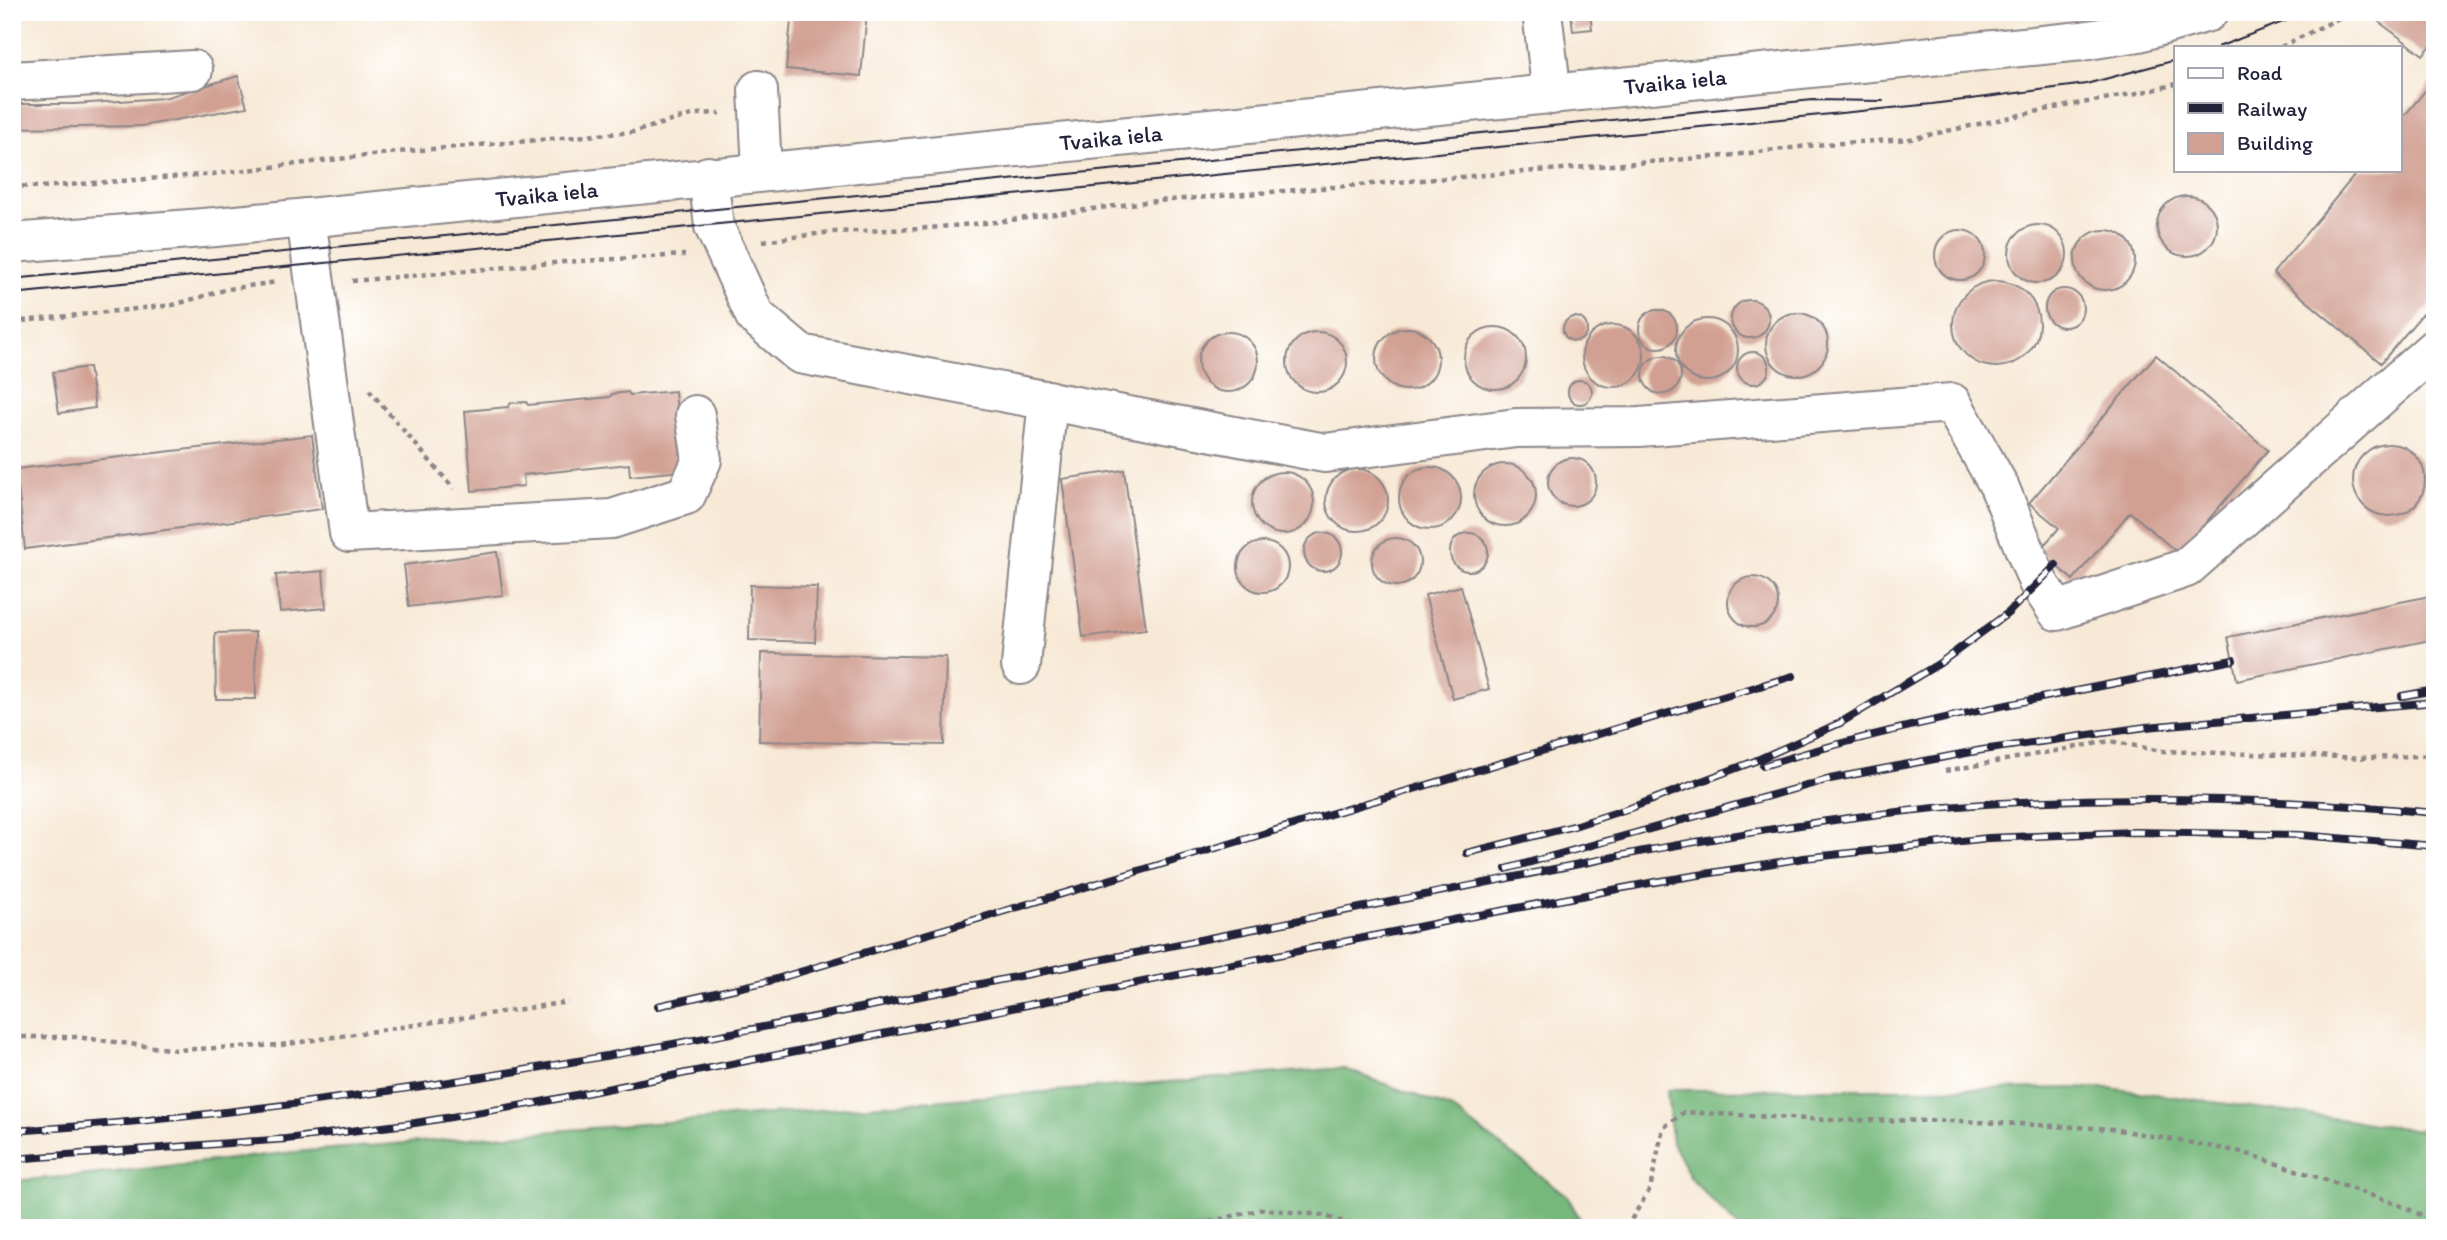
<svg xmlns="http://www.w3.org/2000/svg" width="2447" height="1240" viewBox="0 0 2447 1240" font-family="Itim,sans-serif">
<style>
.forest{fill:#76b87b;stroke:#4c6d5b;stroke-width:2}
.building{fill:#d1a093}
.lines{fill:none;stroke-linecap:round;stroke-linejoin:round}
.minor-casing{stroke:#8c8688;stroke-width:42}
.path{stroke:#8c8688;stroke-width:4.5;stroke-dasharray:5 5;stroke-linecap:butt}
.minor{stroke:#fff;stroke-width:38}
.tram{stroke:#22223b;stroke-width:2}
.rail-casing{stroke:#22223b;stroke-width:8}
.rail{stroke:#fff;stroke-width:5;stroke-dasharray:16;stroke-linecap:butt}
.labels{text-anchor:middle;stroke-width:7;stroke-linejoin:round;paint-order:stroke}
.street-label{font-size:23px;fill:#22223b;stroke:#fff}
</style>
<rect width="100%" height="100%" fill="#fff"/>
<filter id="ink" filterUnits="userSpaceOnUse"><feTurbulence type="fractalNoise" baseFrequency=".0143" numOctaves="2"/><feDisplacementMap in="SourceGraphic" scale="14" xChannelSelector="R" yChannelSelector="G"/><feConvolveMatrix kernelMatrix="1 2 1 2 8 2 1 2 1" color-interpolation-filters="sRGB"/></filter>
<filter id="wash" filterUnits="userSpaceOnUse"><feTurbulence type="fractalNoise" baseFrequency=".00686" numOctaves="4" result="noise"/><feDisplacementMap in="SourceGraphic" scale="28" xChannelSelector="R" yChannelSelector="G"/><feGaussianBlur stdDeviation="1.57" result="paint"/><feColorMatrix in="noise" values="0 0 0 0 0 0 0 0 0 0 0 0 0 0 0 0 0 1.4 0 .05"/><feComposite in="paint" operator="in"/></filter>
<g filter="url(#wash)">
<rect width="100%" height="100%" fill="#f7e9d5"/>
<!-- forest -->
<g class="forest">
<polygon points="1342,1068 1452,1109 1567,1196 1585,1228 12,1228 12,1181 88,1175 294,1152"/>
<polygon points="2109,1088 2435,1132 2435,1228 1739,1228 1691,1179 1672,1143 1667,1090"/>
</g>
<g id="blocks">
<!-- building -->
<g class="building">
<polygon points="792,12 867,12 861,76 786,69"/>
<polygon points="1571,12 1590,12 1592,29 1573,31"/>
<polygon points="2397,12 2430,12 2435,16 2435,41 2423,55 2379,22"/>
<polygon points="238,76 247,107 142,126 12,128 12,104 75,104 164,98"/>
<polygon points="2435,79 2435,299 2381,363 2273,273 2359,170 2400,170 2400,121"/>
<circle cx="2187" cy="226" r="30"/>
<circle cx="2038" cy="254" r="29"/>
<circle cx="2105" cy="260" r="30"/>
<circle cx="1960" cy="255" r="25"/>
<circle cx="1996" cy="324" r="43"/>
<circle cx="2064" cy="308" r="19"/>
<circle cx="1750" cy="319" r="19"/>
<circle cx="1658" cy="329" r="19"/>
<circle cx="1797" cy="344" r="31"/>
<circle cx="1575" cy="329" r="12"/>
<circle cx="1707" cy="350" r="31"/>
<circle cx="1613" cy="356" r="31"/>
<circle cx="1495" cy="358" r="31"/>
<circle cx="1407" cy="359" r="31"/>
<circle cx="1228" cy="362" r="30"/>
<circle cx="1317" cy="362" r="30"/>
<circle cx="1753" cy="368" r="16"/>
<polygon points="2156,355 2268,450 2179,554 2130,512 2073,580 2039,551 2059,528 2029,503"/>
<circle cx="1662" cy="375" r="19"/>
<polygon points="89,367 95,408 59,413 53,372"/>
<circle cx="1580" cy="392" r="12"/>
<polygon points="675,391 682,471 630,476 629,464 523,475 524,486 472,491 465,411 508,407 511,403 526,402 528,405 610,397 612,394 628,392 630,395"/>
<polygon points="312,435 322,509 25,549 16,469"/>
<circle cx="2389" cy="480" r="36"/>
<circle cx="1572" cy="482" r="24"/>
<circle cx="1505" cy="495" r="31"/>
<circle cx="1430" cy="498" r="31"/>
<circle cx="1357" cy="500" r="31"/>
<polygon points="1124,470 1146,629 1083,637 1062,479"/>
<circle cx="1283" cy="503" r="31"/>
<circle cx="1469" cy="552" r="19"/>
<circle cx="1323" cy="552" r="19"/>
<circle cx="1396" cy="562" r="24"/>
<circle cx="1263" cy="567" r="25"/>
<polygon points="497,552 503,595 409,607 404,565"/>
<polygon points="323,571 326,608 280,612 276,575"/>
<circle cx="1753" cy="602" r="25"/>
<polygon points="750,585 817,587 815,642 749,640"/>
<polygon points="1461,586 1489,689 1453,699 1425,595"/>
<polygon points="2435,595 2435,639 2237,680 2228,637"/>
<polygon points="255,632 256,699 216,699 215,633"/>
<polygon points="761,653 946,657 944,745 759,741"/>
</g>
</g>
</g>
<g filter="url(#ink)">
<use href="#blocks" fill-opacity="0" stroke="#8c8688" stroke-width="2"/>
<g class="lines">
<!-- minor casing -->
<g class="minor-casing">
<g id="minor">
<polyline points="1542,12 1552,95"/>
<polyline points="12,81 193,70"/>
<polyline points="758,90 762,171"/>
<polyline points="708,176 714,226 755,316 800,354 1325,453 1516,428 1639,427 1952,403 1999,486 2038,582 2057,611 2186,568 2435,348"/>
<polyline points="306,218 349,533 612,519 686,495 702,460 695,415"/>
<path id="s1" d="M12 243 216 227 2082 41 2139 32 2208 12"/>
<polyline points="1021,665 1048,400"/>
</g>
</g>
<!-- path -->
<g class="path">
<polyline points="2281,47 2351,12"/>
<polyline points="12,186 41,187 213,174 398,152 633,132 695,114 720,113"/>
<polyline points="763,241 832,232 917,229 996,222 1145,202 1725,156 1825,144 1910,139 2039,111 2153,90 2176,84"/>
<polyline points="352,281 564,262 685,255"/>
<polyline points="12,322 173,305 228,289 277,282"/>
<polyline points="369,390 454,489"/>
<polyline points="1945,771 2110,741 2161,751 2372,758 2435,755"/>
<polyline points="12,1037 76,1037 176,1050 281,1045 568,1002"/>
<polyline points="1181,1228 1263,1209 1321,1215 1363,1228"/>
<polyline points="1626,1228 1650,1189 1663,1128 1684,1112 1827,1120 1961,1121 2113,1129 2242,1152 2394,1203 2435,1221"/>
</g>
<!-- minor -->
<use href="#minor" class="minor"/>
<!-- tram -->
<g class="tram">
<polyline points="2218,47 2309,12"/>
<polyline points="12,279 1813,100 1883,101"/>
<polyline points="12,294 1932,104 2086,84 2176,60"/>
</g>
<!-- rail casing -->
<g class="rail-casing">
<g id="rail">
<polyline points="2402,696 2435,690"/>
<path d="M1763 766C1916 718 2076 692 2233 660"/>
<polyline points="1467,853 1574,826 1633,807 1755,761 1840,723 1940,663 2008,613 2056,565"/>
<polyline points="1506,869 1830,779 1982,750 2146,727 2435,702"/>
<polyline points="658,1006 773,980 1793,676"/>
<path d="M12 1131C329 1111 640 1053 950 990 1181 944 1412 897 1644 851 1762 830 1881 810 2001 803 2146 795 2290 799 2435 813"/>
<polyline points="12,1159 286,1139 415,1123 536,1103 1458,919 1655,882 1804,858 1989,838 2134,832 2300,835 2435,846"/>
</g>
</g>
<!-- rail -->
<use href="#rail" class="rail"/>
</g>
</g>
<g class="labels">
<!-- street labels -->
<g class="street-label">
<text dy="8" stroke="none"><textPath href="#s1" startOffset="1671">Tvaika iela</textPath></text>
<text dy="8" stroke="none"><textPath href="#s1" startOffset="1104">Tvaika iela</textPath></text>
<text dy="8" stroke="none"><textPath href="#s1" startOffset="537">Tvaika iela</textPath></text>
</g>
</g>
<!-- margin -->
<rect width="2447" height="1240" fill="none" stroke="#fff" stroke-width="42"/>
<!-- legend -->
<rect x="2174" y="46" width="228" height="126" fill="#ffffff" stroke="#a7a7b1" stroke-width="2"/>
<rect x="2188" y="68" width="35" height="10" fill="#ffffff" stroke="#a7a7b1" stroke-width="2"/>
<text x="2237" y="80" font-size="21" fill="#22223b">Road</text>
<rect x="2188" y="103" width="35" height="10" fill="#22223b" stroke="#a7a7b1" stroke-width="2"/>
<text x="2237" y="116" font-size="21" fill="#22223b">Railway</text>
<rect x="2188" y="133" width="35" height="21" fill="#d1a093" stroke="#a7a7b1" stroke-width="2"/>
<text x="2237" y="150" font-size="21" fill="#22223b">Building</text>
</svg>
